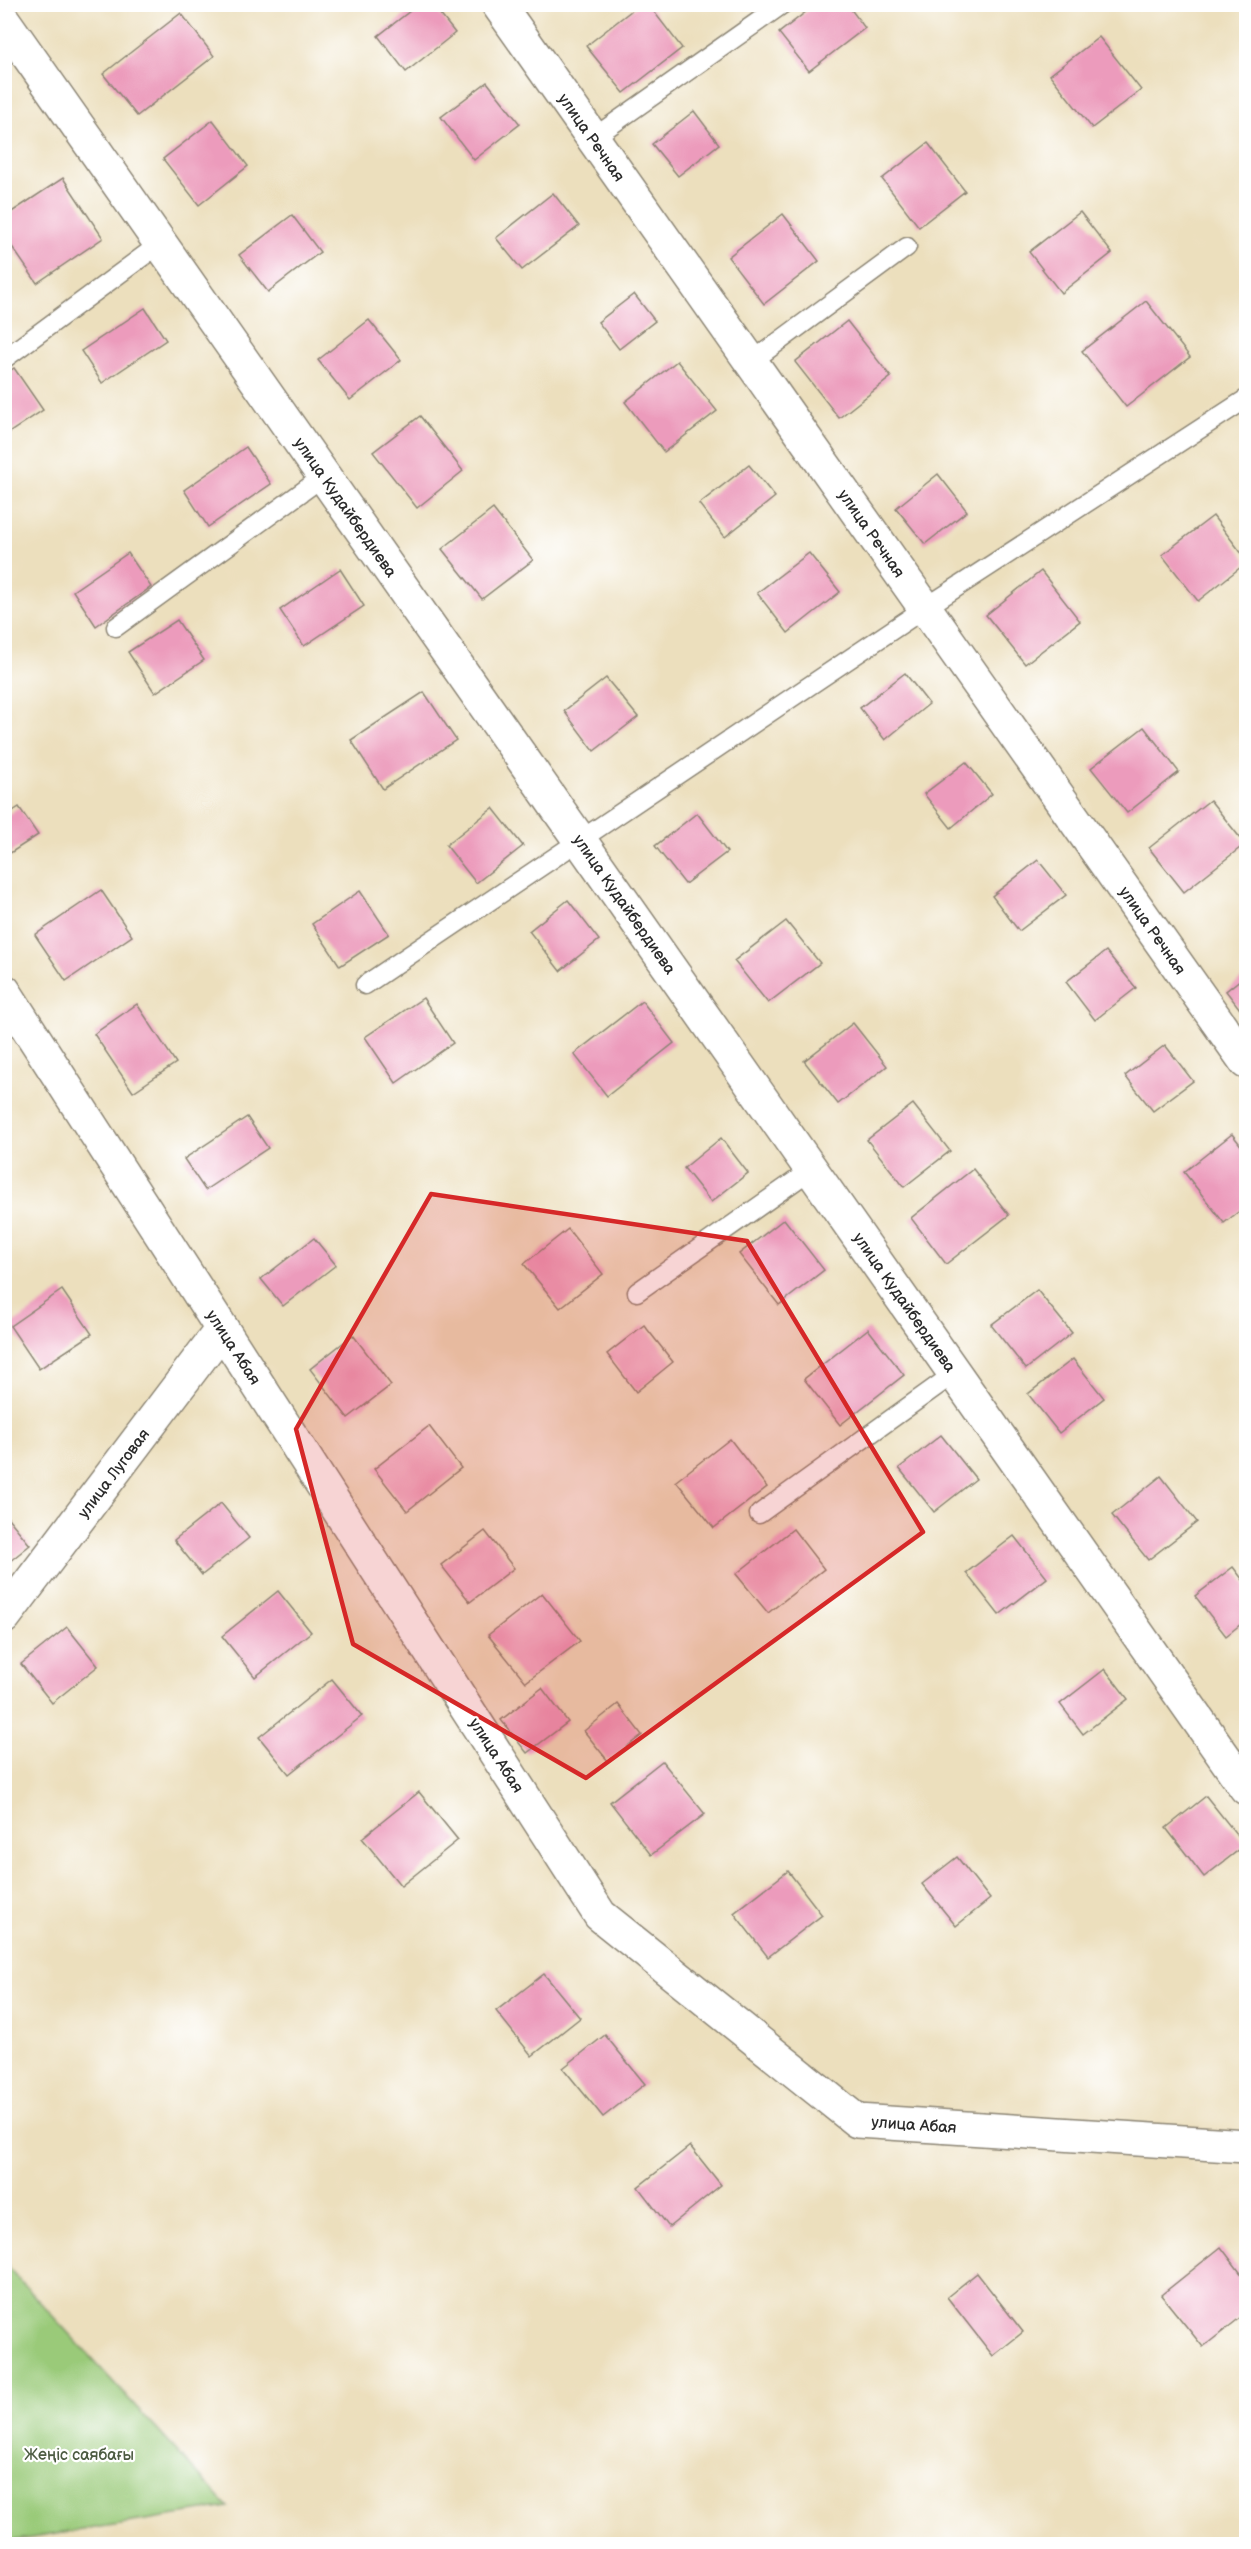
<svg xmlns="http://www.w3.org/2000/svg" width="1251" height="2549" viewBox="0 0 1251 2549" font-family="'Balsamiq Sans',sans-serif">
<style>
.green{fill:#9aca79;stroke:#627a52;stroke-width:1.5}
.building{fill:#ec9bbc}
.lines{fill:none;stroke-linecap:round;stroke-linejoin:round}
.service-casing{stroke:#8c8574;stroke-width:21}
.minor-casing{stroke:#8c8574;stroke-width:36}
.service{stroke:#fff;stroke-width:18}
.minor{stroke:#fff;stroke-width:33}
.marked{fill:#d62828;fill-opacity:0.2;stroke:#d62828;stroke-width:4.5;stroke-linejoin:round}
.labels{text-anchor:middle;stroke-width:4.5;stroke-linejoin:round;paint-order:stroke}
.street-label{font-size:16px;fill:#2b2b2b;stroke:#fff}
.park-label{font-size:16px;fill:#4c5b42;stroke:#fff}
</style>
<rect width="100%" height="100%" fill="#fff"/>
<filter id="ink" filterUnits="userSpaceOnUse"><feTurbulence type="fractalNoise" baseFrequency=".0167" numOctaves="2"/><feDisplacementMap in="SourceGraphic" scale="12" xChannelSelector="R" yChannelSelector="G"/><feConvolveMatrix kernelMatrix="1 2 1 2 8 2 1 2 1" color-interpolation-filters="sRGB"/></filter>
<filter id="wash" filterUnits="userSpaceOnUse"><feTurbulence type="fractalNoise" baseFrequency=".008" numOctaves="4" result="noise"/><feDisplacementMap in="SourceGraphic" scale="24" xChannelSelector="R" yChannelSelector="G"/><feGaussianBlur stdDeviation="1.35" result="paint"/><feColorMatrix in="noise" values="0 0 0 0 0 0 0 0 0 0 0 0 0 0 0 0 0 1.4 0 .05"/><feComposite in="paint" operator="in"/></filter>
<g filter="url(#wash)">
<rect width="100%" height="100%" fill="#ecdfbd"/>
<!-- green -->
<polygon class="green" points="5,2264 228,2507 5,2542"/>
<g id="blocks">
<!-- building -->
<g class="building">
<polygon points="419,4 432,4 455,33 406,72 378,36"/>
<polygon points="640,4 648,4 682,48 624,93 586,46"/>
<polygon points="816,4 847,4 865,28 809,71 779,33"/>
<polygon points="181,13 214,56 137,116 103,74"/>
<polygon points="1099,37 1141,90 1092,128 1050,75"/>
<polygon points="487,82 520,124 474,160 441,117"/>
<polygon points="694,111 719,144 678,176 652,144"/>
<polygon points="213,120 248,166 199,205 163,159"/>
<polygon points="928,143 965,191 919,227 882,179"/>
<polygon points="63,178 103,238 37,283 4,235 4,217"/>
<polygon points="553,193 579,226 522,270 496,238"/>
<polygon points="1080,212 1112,253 1061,293 1029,252"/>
<polygon points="783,214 819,261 764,304 728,257"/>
<polygon points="292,215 320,252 268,292 239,255"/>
<polygon points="634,294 655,321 619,349 598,322"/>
<polygon points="1146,301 1190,357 1126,407 1082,351"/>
<polygon points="145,308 166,340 102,383 81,351"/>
<polygon points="369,320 401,360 350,400 318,360"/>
<polygon points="847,321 891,377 839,418 795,362"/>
<polygon points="677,361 717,411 664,452 625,402"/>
<polygon points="14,368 43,410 4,436 4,375"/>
<polygon points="420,416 463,471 417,508 373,452"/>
<polygon points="246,447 271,484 208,527 184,490"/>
<polygon points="749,465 775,497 725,537 699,504"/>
<polygon points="938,474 967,511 925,544 896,508"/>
<polygon points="493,509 533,560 482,599 442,549"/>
<polygon points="1213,516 1246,559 1246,563 1198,601 1162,555"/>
<polygon points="128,553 151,587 96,626 73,591"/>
<polygon points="809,553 840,592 788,633 757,593"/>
<polygon points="340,569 364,606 304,646 280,610"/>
<polygon points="1041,571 1080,621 1025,664 986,615"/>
<polygon points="177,620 204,660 155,693 128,652"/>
<polygon points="905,673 929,704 885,740 860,708"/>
<polygon points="606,678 638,717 594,751 564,711"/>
<polygon points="424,692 456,740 383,789 351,740"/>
<polygon points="1144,727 1179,772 1127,813 1091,768"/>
<polygon points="966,762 992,794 951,828 924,794"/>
<polygon points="1210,800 1245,844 1184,892 1149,848"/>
<polygon points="19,807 38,835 4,857 4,817"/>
<polygon points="493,808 523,846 476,883 446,845"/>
<polygon points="697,813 727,852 685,884 655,846"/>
<polygon points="1038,860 1066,895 1019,931 992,896"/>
<polygon points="101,890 132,936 66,981 35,935"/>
<polygon points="360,891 389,934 340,966 312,924"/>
<polygon points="568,900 599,940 560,971 529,931"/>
<polygon points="786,921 820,963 768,1003 734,961"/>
<polygon points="1106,951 1136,988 1095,1020 1066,982"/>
<polygon points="1246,975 1246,1017 1226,991"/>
<polygon points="423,998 453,1043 396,1083 365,1037"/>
<polygon points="642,1001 674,1043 607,1096 574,1054"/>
<polygon points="137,1004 176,1063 133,1092 94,1034"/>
<polygon points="853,1023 887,1066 838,1104 804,1061"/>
<polygon points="1165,1045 1193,1081 1153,1111 1125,1076"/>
<polygon points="913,1104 950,1151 904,1187 867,1140"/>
<polygon points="247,1117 268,1148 205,1190 184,1159"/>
<polygon points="1232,1134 1246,1152 1246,1206 1224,1223 1184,1172"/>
<polygon points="721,1138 748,1173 711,1202 684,1168"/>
<polygon points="973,1169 1009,1215 946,1264 911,1218"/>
<polygon points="784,1219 824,1270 779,1305 739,1254"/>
<polygon points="568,1229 603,1274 560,1308 524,1264"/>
<polygon points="314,1238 336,1265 283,1306 261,1279"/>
<polygon points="62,1290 92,1334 39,1369 10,1326"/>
<polygon points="1037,1290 1072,1333 1026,1369 991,1325"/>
<polygon points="644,1325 673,1362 636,1392 607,1354"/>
<polygon points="868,1329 904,1375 840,1425 804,1379"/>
<polygon points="353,1335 391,1385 348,1418 310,1369"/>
<polygon points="1073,1359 1104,1398 1059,1433 1028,1394"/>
<polygon points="429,1426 461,1468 407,1511 374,1469"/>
<polygon points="941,1435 976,1479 934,1512 899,1468"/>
<polygon points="730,1439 767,1487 714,1528 676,1481"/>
<polygon points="1161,1476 1197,1522 1148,1560 1112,1515"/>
<polygon points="221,1503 249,1538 202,1575 174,1540"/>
<polygon points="4,1513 30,1545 4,1566"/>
<polygon points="793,1529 824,1569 768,1613 736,1574"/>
<polygon points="485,1531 514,1568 470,1602 441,1565"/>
<polygon points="1014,1536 1047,1578 999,1615 966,1573"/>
<polygon points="1233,1567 1246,1584 1246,1620 1226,1636 1195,1596"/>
<polygon points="278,1591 311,1632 255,1677 222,1636"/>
<polygon points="542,1593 580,1641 526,1682 488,1635"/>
<polygon points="67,1627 98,1666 52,1703 21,1664"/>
<polygon points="1105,1669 1128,1699 1083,1734 1060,1704"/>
<polygon points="332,1679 362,1716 289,1774 259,1737"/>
<polygon points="542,1688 568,1722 527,1753 501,1720"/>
<polygon points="618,1704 642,1735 608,1761 584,1731"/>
<polygon points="662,1761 705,1814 651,1855 610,1802"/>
<polygon points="419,1792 458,1840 401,1886 362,1838"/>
<polygon points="1206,1796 1245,1845 1204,1877 1166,1828"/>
<polygon points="957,1857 990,1899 956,1926 922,1884"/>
<polygon points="788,1871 822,1915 768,1957 734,1913"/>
<polygon points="544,1974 580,2018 532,2056 496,2011"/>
<polygon points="605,2035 645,2084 603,2117 563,2068"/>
<polygon points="690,2146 721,2185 669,2227 638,2187"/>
<polygon points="1221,2247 1246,2280 1246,2313 1203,2347 1161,2295"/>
<polygon points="977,2273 1023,2332 993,2356 947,2297"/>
</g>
</g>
</g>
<g filter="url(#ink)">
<use href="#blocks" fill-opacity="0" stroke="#8c8574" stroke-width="1.5"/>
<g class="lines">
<!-- service casing -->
<g class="service-casing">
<g id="service">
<polyline points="593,138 783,4"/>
<polyline points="4,359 161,243"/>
<polyline points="751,362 907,247"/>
<polyline points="116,627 324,476"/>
<polyline points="365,985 925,608 1246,399"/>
<polyline points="637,1292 812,1169"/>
<polyline points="759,1514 955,1373"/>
</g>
</g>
<!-- minor casing -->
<g class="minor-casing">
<g id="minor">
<polyline points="498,4 1246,1062"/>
<polyline points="4,21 1246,1788"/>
<polyline points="4,991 600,1915 857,2121 1246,2146"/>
<polyline points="4,1617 222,1329"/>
</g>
</g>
<!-- service -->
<use href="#service" class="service"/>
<!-- minor -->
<use href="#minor" class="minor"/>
</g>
</g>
<!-- marked area -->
<path class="marked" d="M431 1194 747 1241 923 1532 586 1778 353 1644 296 1429Z"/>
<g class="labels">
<!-- street labels -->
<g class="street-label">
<text transform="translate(592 137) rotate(55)" y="6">улица Речная</text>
<text transform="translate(346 507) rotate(55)" y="6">улица Кудайбердиева</text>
<text transform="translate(872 533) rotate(55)" y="6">улица Речная</text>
<text transform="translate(625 904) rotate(55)" y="6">улица Кудайбердиева</text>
<text transform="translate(1153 930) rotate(55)" y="6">улица Речная</text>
<text transform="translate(905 1302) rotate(55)" y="6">улица Кудайбердиева</text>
<text transform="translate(234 1347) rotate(57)" y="6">улица Абая</text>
<text transform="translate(113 1473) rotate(-53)" y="6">улица Луговая</text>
<text transform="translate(497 1755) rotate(57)" y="6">улица Абая</text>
<text transform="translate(914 2124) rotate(4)" y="6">улица Абая</text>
</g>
<!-- park labels -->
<g class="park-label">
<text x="79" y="2460">Жеңіс саябағы</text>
</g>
</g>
<!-- margin -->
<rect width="1251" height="2549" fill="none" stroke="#fff" stroke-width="24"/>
</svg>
